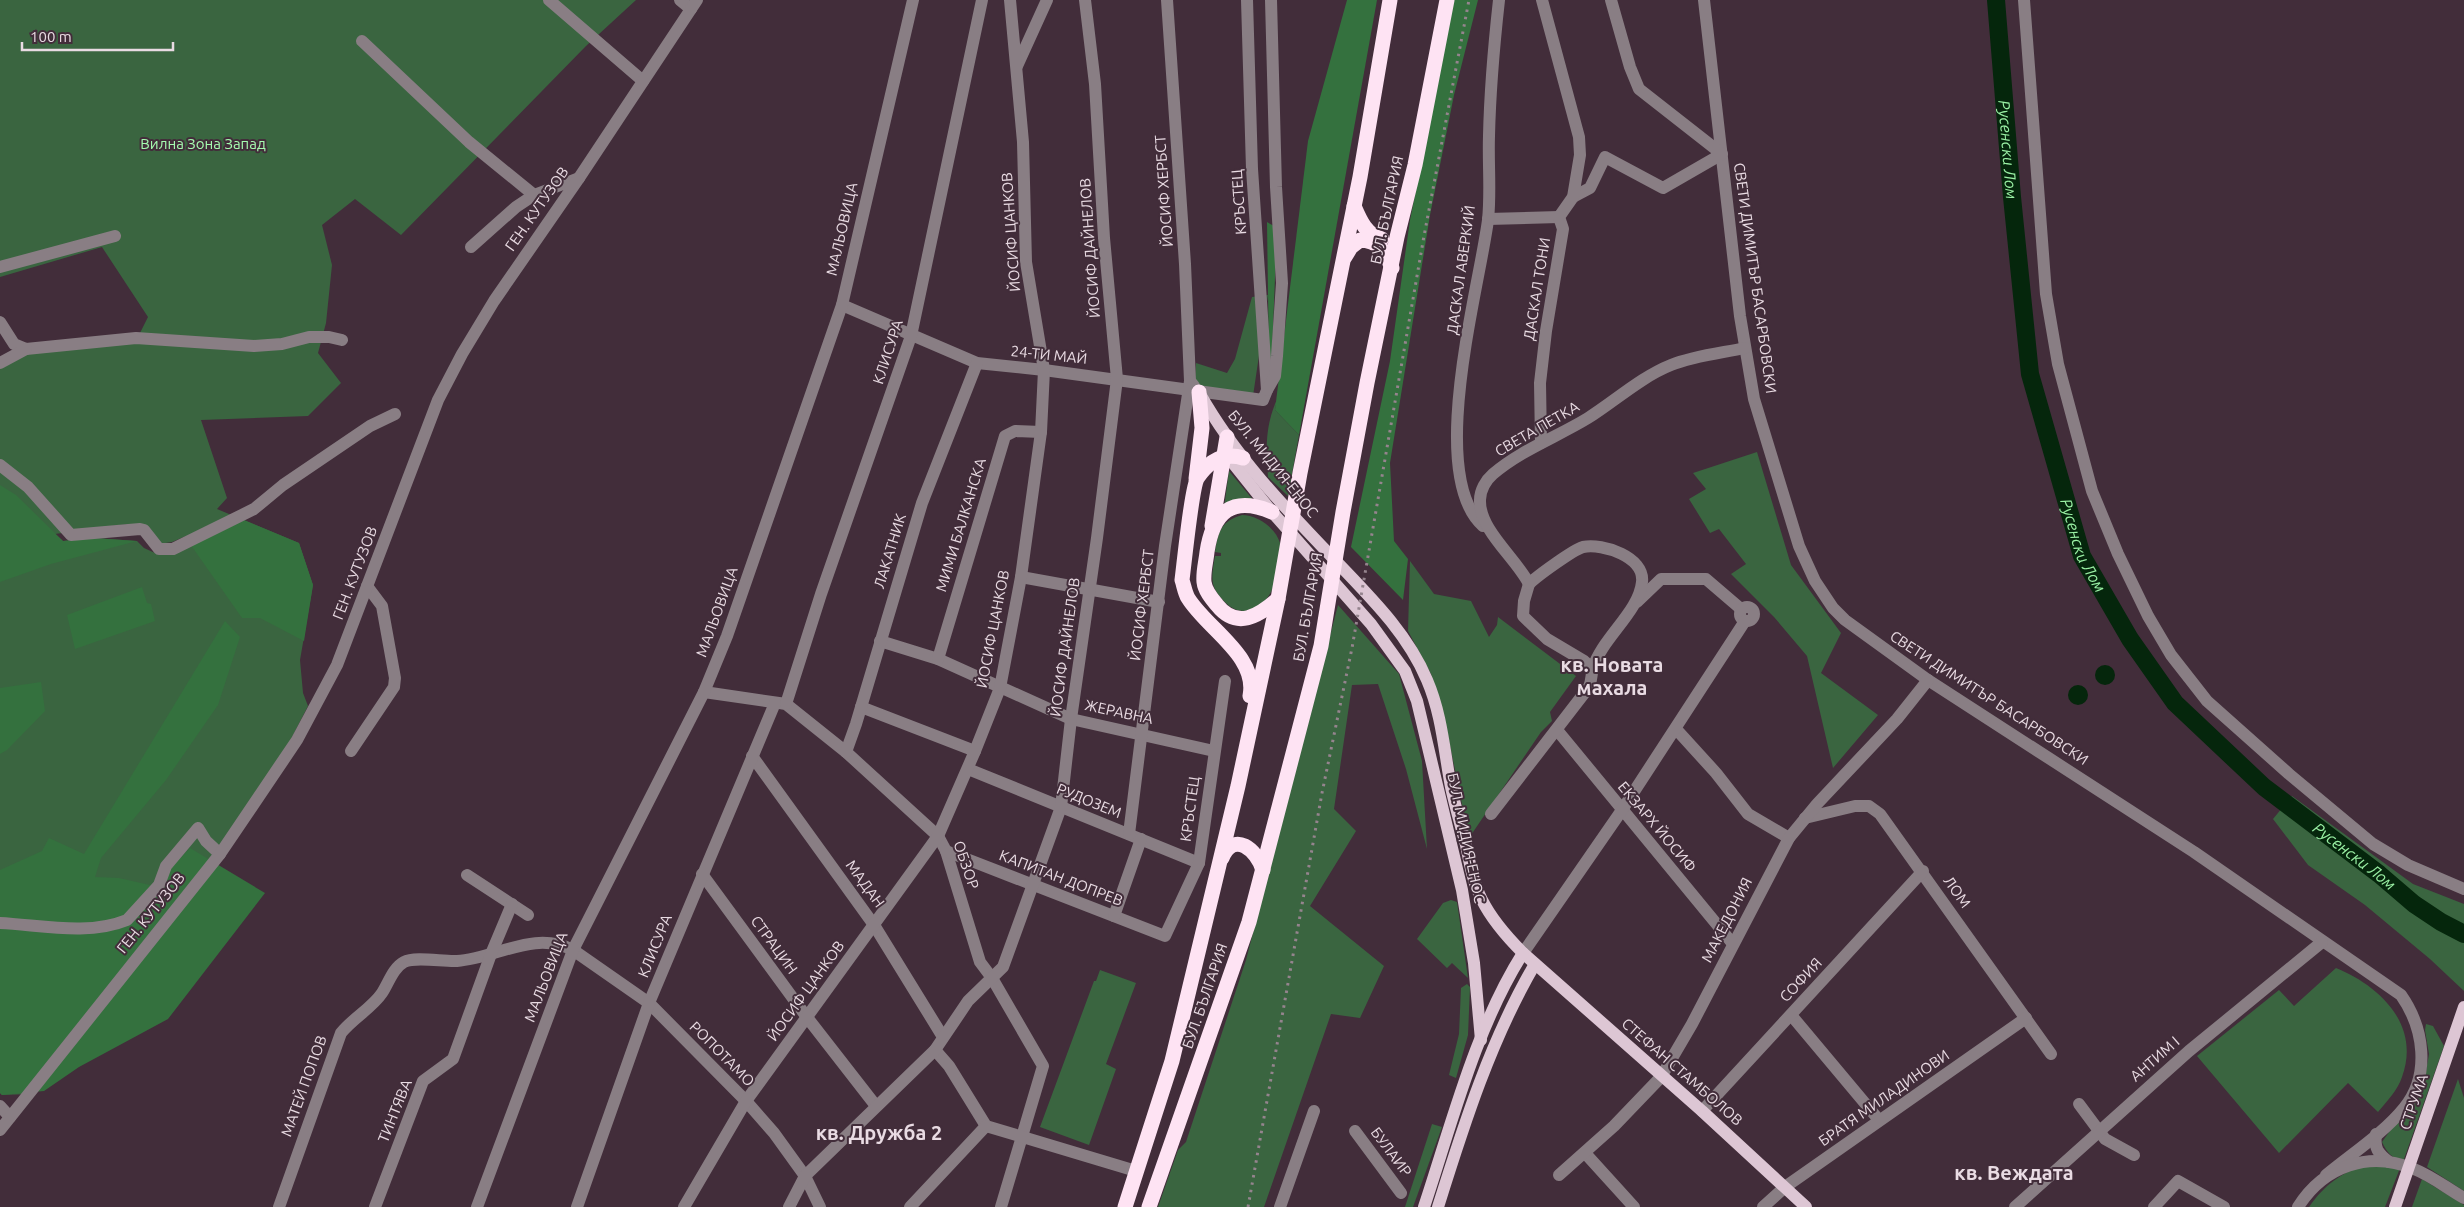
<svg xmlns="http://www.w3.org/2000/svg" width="2464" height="1207" viewBox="0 0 2464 1207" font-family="Ubuntu,sans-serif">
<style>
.green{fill:#3a6540;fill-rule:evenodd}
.forest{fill:#34713e}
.water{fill:#05260c}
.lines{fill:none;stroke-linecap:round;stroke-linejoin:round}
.river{stroke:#05260c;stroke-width:18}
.minor{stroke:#897e84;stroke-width:12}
.major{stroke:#ddc6d4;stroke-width:12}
.highway{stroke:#fee3f3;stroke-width:15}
.rail{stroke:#95848e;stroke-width:3;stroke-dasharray:2.5 5;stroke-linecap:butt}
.labels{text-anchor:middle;stroke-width:4;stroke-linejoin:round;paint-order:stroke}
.park-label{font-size:15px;fill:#a5fbaf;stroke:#422d3a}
.street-label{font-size:15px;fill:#e9dbe3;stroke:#422d3a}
.water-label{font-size:16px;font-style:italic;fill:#9af0a4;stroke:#422d3a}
.district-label{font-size:20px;font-weight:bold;fill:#e9dbe3;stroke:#422d3a}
</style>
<rect width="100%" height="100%" fill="#422d3a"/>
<!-- green -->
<g class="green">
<path d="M0 0H636L586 46 401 235 355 199 322 225 332 265 326 323 318 353 341 383 308 416 201 420 227 498 217 509 299 543 313 585 300 660 303 693 308 706 266 788 30 1094 2 1095 0 1093V361L40 346 139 335 148 317 102 247 0 277ZM142 524 159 544 172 542 186 536 155 553 144 548 137 541 94 538 63 541 55 534 119 525Z"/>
<polygon points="1268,295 1253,396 1200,387 1195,380 1196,363 1227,373 1235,359 1252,297"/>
<path d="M1277 399 1275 410 1299 435 1288 496 1268 477C1266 447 1265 427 1277 399Z"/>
<polygon points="1757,452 1791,565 1841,633 1821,673 1878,715 1833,768 1807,656 1774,617 1731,574 1746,564 1719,529 1710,533 1689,499 1706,489 1693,473"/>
<polygon points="1229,471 1254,501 1224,508"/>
<path d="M1242 515C1257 515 1276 528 1280 543 1282 548 1279 557 1278 562 1276 571 1276 584 1271 592 1262 609 1242 618 1227 604 1209 587 1211 579 1215 556H1221V553L1215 552C1218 532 1221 521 1242 515Z"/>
<polygon points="1410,561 1434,594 1471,601 1489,637 1497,625 1498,617 1576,676 1550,712 1552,721 1541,732 1469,838 1448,736 1431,674 1408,631"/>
<polygon points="1338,605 1399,674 1422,761 1427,849 1406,769 1378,684 1352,685 1334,809 1356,831 1310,906 1384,966 1360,1018 1331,1014 1264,1207 1158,1207 1178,1150 1186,1142 1246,960"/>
<polygon points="2292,796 2413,884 2464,904 2464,991 2430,959 2365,905 2308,865 2273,819"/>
<polygon points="1451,900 1457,902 1468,978 1452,963 1447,968 1417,939 1443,903"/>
<path d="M2336 968C2380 986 2421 1025 2402 1077 2398 1090 2386 1102 2378 1112L2348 1083 2279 1153 2197 1056 2279 990 2294 1006Z"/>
<polygon points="1100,970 1136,983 1106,1064 1116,1069 1089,1145 1040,1127 1094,981 1096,981"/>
<polygon points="1467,984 1470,987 1468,1035 1456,1078 1449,1075 1459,1034 1461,988"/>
<path d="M2426 1024 2433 1026 2444 1046 2404 1159C2392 1160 2387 1152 2382 1142L2424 1083 2429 1054 2425 1030Z"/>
<polygon points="2458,1079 2464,1098 2464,1191 2427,1167"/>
<polygon points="1432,1124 1442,1127 1413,1207 1405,1207"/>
<path d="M2368 1164 2400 1168 2385 1207H2309C2324 1185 2342 1172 2368 1164Z"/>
<polygon points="2422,1179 2464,1205 2464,1207 2412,1207"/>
</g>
<!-- forest -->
<g class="forest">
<polygon points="1347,0 1377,0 1299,435 1275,410 1308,141"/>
<polygon points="1454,0 1478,0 1454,95 1430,215 1390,463 1394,541 1408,559 1403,600 1351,547 1390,361 1410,220"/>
<polygon points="1267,222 1277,228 1271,378 1269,363"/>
<polygon points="0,485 16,495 63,541 94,538 137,541 51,564 0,582"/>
<polygon points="237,517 299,543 313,585 304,641 260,618 242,618 188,541"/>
<polygon points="142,587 147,603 151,604 155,621 75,649 67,615"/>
<polygon points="225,621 240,637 218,705 166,780 101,858 95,877 119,878 154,886 190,848 265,893 168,1019 79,1067 44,1091 2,1095 0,1093 0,870 42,851 49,838 84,854"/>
<polygon points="41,682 45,711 7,750 0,754 0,688"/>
</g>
<!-- water -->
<g class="water">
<circle cx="2105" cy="675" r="10"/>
<circle cx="2078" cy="695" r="10"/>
</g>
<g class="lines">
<!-- river -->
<path class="river" id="s1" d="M1996 0 2012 197 2030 374 2082 556 2130 639 2175 703 2264 787 2379 874 2414 904 2441 922 2464 934"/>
<!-- minor -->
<g class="minor">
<polyline points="549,0 643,81"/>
<polyline points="680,0 691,9"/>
<polyline points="1167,0 1185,264 1190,381 1194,386"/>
<path d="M1704 0 1740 316 1754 399 1799 546 1815 581 1833 608 1845 620 1928 680 2194 852 2401 995C2424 1028 2431 1075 2404 1108 2384 1133 2350 1155 2326 1175"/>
<polyline points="2024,0 2046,294 2058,364 2092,491 2118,554 2148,616 2171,655 2207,701 2289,774 2373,844 2408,865 2464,889"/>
<polyline points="362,41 469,142 534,195"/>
<polyline points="1017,66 1047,0"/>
<polyline points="1573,197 1590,188 1605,157 1663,188 1722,154 1639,89 1630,67 1611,0"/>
<polyline points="1488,219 1559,217"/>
<polyline points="471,247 516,207 534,195 579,178"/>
<polyline points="0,267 115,236"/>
<polyline points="842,305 977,363 1044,370 1263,400 1267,390 1252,169 1247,0"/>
<polyline points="0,322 14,344 26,349 136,338 254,346 282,344 309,337 329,337 342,340"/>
<polyline points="0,363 26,349"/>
<polyline points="1267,390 1275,376 1277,356 1282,283 1276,187 1271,0"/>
<polyline points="1541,443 1540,383 1546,331 1563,229 1559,217 1573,197 1580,155 1579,137 1542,0"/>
<polyline points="0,465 28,487 71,535 140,529 144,530 159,549 173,549 254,509 283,485 370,426 395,414"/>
<path d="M1483 526C1426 475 1479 289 1488 220 1491 192 1488 164 1489 136 1490 90 1494 45 1499 0"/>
<polyline points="1021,577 1159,602"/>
<polyline points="1529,584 1524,601 1523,616 1547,639 1584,661 1593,669"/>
<polyline points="1637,602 1661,579 1706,579 1741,609"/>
<circle cx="1747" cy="614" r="7"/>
<polyline points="880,641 938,659 1071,719 1214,751"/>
<polyline points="938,659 1005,436 1015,431 1041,432"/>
<polyline points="704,692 786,704 846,752 938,836 946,851 980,962 992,978 1043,1066 1001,1207"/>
<polyline points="786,704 821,594 911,336 982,0"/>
<polyline points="861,707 975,751"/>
<polyline points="1676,729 1716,773 1748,814 1789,838"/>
<polyline points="1557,730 1733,944"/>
<polyline points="351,751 394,687 395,678 382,606 367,586"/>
<polyline points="846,752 856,724 922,503 977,363"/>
<polyline points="752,756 874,925 943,1037"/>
<polyline points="968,769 1199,863"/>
<path d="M1491 814 1589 687C1592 680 1591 675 1593 668 1602 638 1639 612 1642 582 1645 557 1603 543 1583 547 1573 550 1537 576 1529 584 1516 558 1479 530 1480 500 1480 490 1486 480 1493 474 1521 450 1557 437 1588 418 1615 401 1641 377 1671 365 1693 356 1721 353 1745 348"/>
<polyline points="1805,818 1855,806 1869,806 1880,814 2051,1054"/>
<polyline points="1129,834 1165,546 1190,381"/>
<polyline points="946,851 1165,936 1199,863 1225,681"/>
<polyline points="702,874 806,1016 876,1106"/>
<polyline points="467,875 528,915"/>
<polyline points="1114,916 1141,839"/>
<path d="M0 923C41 925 88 936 127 920L159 885 166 866 198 828 206 841 220 854"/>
<polyline points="1523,953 1622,810 1745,621"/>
<polyline points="1791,1015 1879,1120"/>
<polyline points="935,1050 949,1066 986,1126 1136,1171"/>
<polyline points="2079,1104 2105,1139 2134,1155"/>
<polyline points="0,1106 10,1117"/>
<polyline points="1702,1111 1923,871"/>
<polyline points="0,1130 220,854 297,740 337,665 438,400 462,354 494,301 579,178 697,0"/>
<polyline points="1355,1131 1401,1193"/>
<path d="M2376 1134C2374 1149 2378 1153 2389 1162"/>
<polyline points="1585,1153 1634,1207"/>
<polyline points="1559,1175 1614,1126 1661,1077 1692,1024 1789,838 1817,804 1897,719 1928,680"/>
<path d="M279 1207 341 1033C353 1018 372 1008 382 993 389 982 393 968 404 962 415 956 444 962 457 961 497 958 534 930 573 950L649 1003 746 1101 774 1133 805 1176 820 1207"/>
<polyline points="375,1207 423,1081 453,1059 491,954 512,904"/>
<polyline points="477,1207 573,950 704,692 727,636 842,305 913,0"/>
<polyline points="577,1207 649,1003 775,703"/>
<polyline points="684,1207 746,1101 938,836 975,751 1000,688 1021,577 1041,432 1044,370 1026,262 1023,142 1010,0"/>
<polyline points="789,1207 805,1176 935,1050 968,1001 1003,967 1061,807 1071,719 1097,538 1117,379 1104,238 1095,84 1085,0"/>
<polyline points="910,1207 986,1126"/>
<polyline points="1280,1207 1314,1111"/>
<polyline points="1763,1207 1785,1187 2026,1018"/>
<polyline points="2015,1207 2189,1051 2322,942"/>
<polyline points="2154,1207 2178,1181 2224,1207"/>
<path d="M2298 1207C2324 1166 2369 1150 2414 1169 2432 1176 2448 1189 2464 1198"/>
</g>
<!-- major -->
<g class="major">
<path d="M1200 394C1235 456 1284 507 1333 558 1368 595 1407 632 1427 680 1442 715 1444 750 1451 787 1455 806 1461 826 1466 845 1470 864 1473 883 1482 900 1492 920 1507 937 1523 953L1702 1111 1806 1207"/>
<polyline points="1224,452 1272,512 1371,624 1405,671 1417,701 1462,890 1474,963 1481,1040"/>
<path d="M1424 1207C1452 1123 1475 1029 1523 953"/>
<path d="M1438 1207C1464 1124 1491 1039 1535 964"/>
<polyline points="2395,1207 2464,1007"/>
</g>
<!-- highway -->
<g class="highway">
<path d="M1354 206C1360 220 1366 235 1382 239"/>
<path d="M1345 257 1351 247 1360 240C1380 241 1385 251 1392 268"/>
<path d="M1243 458C1224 452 1209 461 1198 477 1192 485 1184 565 1182 580 1184 586 1185 593 1188 598 1207 629 1258 656 1250 696"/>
<polyline points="1196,479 1202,428 1199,392"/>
<path d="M1272 512C1232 495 1213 512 1207 552 1206 562 1203 572 1204 582 1205 591 1212 599 1217 605 1237 630 1259 616 1278 599"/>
<polyline points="1212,526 1227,437"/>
<path d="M1222 858C1234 830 1257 850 1263 870"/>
<polyline points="1125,1207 1172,1061 1238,786 1278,599 1300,473 1360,177 1390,0"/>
<polyline points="1149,1207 1249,922 1321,646 1343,512 1367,383 1397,237 1415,165 1447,0"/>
</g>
<!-- rail -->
<polyline class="rail" points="1248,1207 1322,793 1352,648 1424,236 1469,0"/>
</g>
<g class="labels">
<!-- park labels -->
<g class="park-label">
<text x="203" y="149">Вилна Зона Запад</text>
</g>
<!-- street labels -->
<g class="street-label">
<text transform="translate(1164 191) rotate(-94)" y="5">ЙОСИФ ХЕРБСТ</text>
<text transform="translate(1239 202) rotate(-94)" y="5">КРЪСТЕЦ</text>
<text transform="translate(537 209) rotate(-55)" y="5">ГЕН. КУТУЗОВ</text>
<text transform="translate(1387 210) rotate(-78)" y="5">БУЛ. БЪЛГАРИЯ</text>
<text transform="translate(842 229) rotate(-77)" y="5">МАЛЬОВИЦА</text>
<text transform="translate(1011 232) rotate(-94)" y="5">ЙОСИФ ЦАНКОВ</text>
<text transform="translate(1090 248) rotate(-94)" y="5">ЙОСИФ ДАЙНЕЛОВ</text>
<text transform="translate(1461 270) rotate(-82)" y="5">ДАСКАЛ АВЕРКИЙ</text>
<text transform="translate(1755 278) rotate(82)" y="5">СВЕТИ ДИМИТЪР БАСАРБОВСКИ</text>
<text transform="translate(1537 289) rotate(-81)" y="5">ДАСКАЛ ТОНИ</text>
<text transform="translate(888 352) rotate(-72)" y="5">КЛИСУРА</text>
<text transform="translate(1049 355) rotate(6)" y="5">24-ТИ МАЙ</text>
<text transform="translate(1537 429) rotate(-30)" y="5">СВЕТА ПЕТКА</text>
<text transform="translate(1273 464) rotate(51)" y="5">БУЛ. МИДИЯ-ЕНОС</text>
<text transform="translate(961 525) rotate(-73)" y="5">МИМИ БАЛКАНСКА</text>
<text transform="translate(890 551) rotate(-73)" y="5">ЛАКАТНИК</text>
<text transform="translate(355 573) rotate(-69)" y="5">ГЕН. КУТУЗОВ</text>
<text transform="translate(1142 605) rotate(-83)" y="5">ЙОСИФ ХЕРБСТ</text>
<text transform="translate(1308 607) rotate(-80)" y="5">БУЛ. БЪЛГАРИЯ</text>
<text transform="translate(717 612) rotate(-70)" y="5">МАЛЬОВИЦА</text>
<text transform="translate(993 629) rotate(-79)" y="5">ЙОСИФ ЦАНКОВ</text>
<text transform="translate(1065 647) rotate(-82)" y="5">ЙОСИФ ДАЙНЕЛОВ</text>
<text transform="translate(1989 698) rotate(33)" y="5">СВЕТИ ДИМИТЪР БАСАРБОВСКИ</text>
<text transform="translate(1119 712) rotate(12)" y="5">ЖЕРАВНА</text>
<text transform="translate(1089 801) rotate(22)" y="5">РУДОЗЕМ</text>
<text transform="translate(1190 809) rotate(-82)" y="5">КРЪСТЕЦ</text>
<text transform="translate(1657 827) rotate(50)" y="5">ЕКЗАРХ ЙОСИФ</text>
<text transform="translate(1466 838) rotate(78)" y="5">БУЛ. МИДИЯ-ЕНОС</text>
<text transform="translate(966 865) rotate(71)" y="5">ОБЗОР</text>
<text transform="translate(1061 878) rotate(21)" y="5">КАПИТАН ДОПРЕВ</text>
<text transform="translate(865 884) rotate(54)" y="5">МАДАН</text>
<text transform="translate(1957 892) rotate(55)" y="5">ЛОМ</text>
<text transform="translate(151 913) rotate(-51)" y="5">ГЕН. КУТУЗОВ</text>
<text transform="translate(1727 920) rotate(-63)" y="5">МАКЕДОНИЯ</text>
<text transform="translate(774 945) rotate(54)" y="5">СТРАЦИН</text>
<text transform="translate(655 946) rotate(-68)" y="5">КЛИСУРА</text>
<text transform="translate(546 977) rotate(-69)" y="5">МАЛЬОВИЦА</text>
<text transform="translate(1801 980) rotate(-47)" y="5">СОФИЯ</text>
<text transform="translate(806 991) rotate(-54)" y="5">ЙОСИФ ЦАНКОВ</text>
<text transform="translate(1205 996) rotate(-71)" y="5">БУЛ. БЪЛГАРИЯ</text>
<text transform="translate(722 1054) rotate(45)" y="5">РОПОТАМО</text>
<text transform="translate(2155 1059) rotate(-41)" y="5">АНТИМ I</text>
<text transform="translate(1682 1072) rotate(41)" y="5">СТЕФАН СТАМБОЛОВ</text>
<text transform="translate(304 1086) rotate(-70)" y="5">МАТЕЙ ПОПОВ</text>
<text transform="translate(1884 1098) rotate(-35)" y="5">БРАТЯ МИЛАДИНОВИ</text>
<text transform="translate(2414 1102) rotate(-71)" y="5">СТРУМА</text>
<text transform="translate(395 1111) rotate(-68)" y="5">ТИНТЯВА</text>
<text transform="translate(1391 1152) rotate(53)" y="5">БУЛАИР</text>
</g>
<!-- water labels -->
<g class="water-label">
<text dy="6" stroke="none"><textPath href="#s1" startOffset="150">Русенски Лом</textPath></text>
<text dy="6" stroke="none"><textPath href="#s1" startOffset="555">Русенски Лом</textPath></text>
<text dy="6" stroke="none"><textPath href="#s1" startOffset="975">Русенски Лом</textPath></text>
</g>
<!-- district labels -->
<g class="district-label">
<text x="1612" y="672">кв. Новата<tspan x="1612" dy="23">махала</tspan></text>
<text x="879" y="1140">кв. Дружба 2</text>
<text x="2014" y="1180">кв. Веждата</text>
</g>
</g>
<!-- scale -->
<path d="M22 42v8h151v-8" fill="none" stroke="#e9dbe3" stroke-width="2.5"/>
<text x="30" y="42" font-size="15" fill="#e9dbe3" stroke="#422d3a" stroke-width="4" paint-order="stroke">100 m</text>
</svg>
